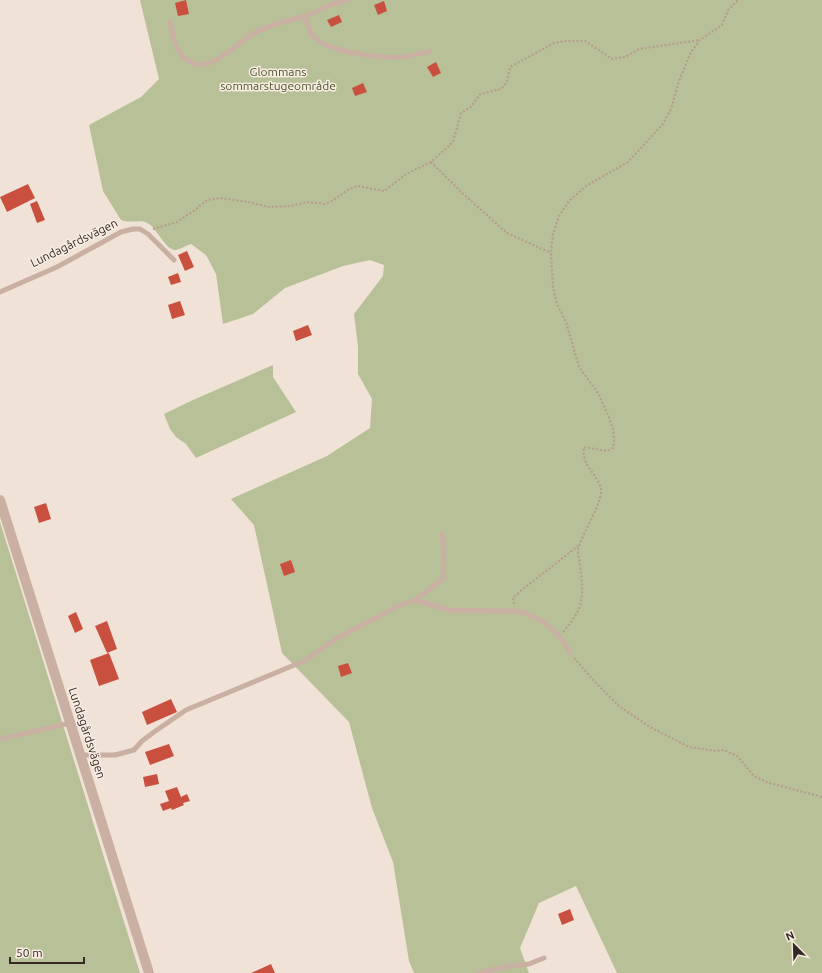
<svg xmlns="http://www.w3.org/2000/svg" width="822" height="973" viewBox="0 0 822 973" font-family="Ubuntu,sans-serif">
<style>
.green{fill:#b7c097}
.building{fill:#c9503e}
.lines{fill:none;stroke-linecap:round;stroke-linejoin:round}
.path{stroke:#b59a8d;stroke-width:2;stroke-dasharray:2 2;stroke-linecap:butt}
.lane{stroke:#c9b0a3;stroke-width:5}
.street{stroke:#c9b0a3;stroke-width:10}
.labels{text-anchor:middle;stroke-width:3;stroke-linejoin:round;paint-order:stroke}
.park-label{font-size:12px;fill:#485329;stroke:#f9ede3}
.street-label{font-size:12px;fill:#342825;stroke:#f9ede3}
</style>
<rect width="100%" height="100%" fill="#f1e2d7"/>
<!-- green -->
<g class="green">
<path d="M140 0H822V973H617L576 886 539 903 520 948 529 973H414L409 961 393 862 372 808 349 722 282 653 254 525 231 499 327 456 370 428 372 399 358 374V347L354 314 383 276 384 265 370 260 343 266 285 288 253 314 223 324 216 274 206 255 191 244C187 245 181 249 176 250 166 251 157 229 149 224 141 218 130 224 121 220L103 191 89 125 141 97 159 79Z"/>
<polygon points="273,365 273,377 296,412 196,458 186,444 176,437 170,429 164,414 193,400"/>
<path d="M0 522C47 672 93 823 140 973H0Z"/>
</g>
<!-- building -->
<g class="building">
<polygon points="186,0 189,14 178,16 175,3"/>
<polygon points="384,1 387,11 378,15 374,5"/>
<polygon points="339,15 342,22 331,27 327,20"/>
<polygon points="436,62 441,73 433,77 427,67"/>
<polygon points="363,83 367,92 355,96 352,88"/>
<polygon points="28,184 35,198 7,212 0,197"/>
<polygon points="37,201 45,220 37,223 30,204"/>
<polygon points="187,251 194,267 185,271 178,255"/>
<polygon points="178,273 181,282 171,285 168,277"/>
<polygon points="180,301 185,315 172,319 168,305"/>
<polygon points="308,325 312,335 296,341 293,331"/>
<polygon points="46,503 51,519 39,523 34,507"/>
<polygon points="291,560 295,572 284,576 280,564"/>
<polygon points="76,612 83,629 75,633 68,616"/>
<polygon points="107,621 117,649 107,653 95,626"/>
<polygon points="109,653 119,679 99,686 90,660"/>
<polygon points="348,663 352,673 341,677 338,666"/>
<polygon points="171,699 177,712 147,725 142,712"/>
<polygon points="169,744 174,756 150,765 145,752"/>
<polygon points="157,774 159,784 145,787 143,777"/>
<polygon points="177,787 181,797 187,794 190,801 183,803 184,805 172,810 171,808 163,811 160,804 169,801 165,791"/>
<polygon points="570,909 574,920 562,925 558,914"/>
<polygon points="271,964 275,973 251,973"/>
</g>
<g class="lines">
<!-- path -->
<g class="path">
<polyline points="431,162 461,192 507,233 551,253"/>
<polyline points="153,229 177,222 195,210 207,200 221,198 248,202 269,207 291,206 307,202 325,204 332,201 349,189 358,186 384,191 406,174 431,162 453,142 461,113 471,107 480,94 501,89 507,82 510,67 554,43 565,41 585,41 612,59 625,57 639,49 700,40"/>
<polyline points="514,604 513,598 523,589 578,546"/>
<path d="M563 632C586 606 583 596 580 564 579 559 577 550 579 546 583 533 603 501 601 489 597 473 581 466 584 447L607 451 613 448 614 440 613 429 608 415 598 393 579 367 566 322 557 304 553 287 551 253 553 234 559 216 569 201 586 186 628 162 663 124 671 109 679 81 691 52 700 40 722 25 728 10 738 0"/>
<polyline points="574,658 595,682 619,706 650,727 689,747 716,751 724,750 737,756 754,776 766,782 822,797"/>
</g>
<!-- lane -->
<g class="lane">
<path d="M304 16C307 22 309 31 313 36 328 53 381 58 403 57 412 57 421 53 430 51"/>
<path d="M170 22C174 40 175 57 195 64 212 69 235 46 248 37 264 25 286 22 305 16 316 13 325 6 336 3 340 2 344 2 348 0"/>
<polyline points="0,292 57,267 121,232 133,229 140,229 148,234 174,260"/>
<path d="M415 600 449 610 515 611C539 615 560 631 570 653"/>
<polyline points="0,739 70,723"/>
<polyline points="80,755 115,755 134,750 142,741 154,732 186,710 304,661 336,639 398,606 415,600 443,579 444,551 442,534"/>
<polyline points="479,973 504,967 529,964 544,958"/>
</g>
<!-- street -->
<polyline class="street" points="0,500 149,973"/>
</g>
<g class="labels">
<!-- park labels -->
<g class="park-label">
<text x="278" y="76">Glommans<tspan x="278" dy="14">sommarstugeområde</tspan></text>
</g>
<!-- street labels -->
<g class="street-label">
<text transform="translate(74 243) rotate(-26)" y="4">Lundagårdsvägen</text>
<text transform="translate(87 733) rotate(72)" y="4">Lundagårdsvägen</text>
</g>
</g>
<!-- north arrow -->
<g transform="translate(794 945) rotate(337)" stroke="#f9ede3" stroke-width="3" paint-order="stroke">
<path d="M0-3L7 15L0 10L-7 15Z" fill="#342825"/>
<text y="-6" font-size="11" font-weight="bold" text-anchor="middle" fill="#342825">N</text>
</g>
<!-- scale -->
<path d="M10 957v6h74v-6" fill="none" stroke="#342825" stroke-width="2"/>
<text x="16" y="957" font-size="12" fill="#342825" stroke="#f9ede3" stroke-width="3" paint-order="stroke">50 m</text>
</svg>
